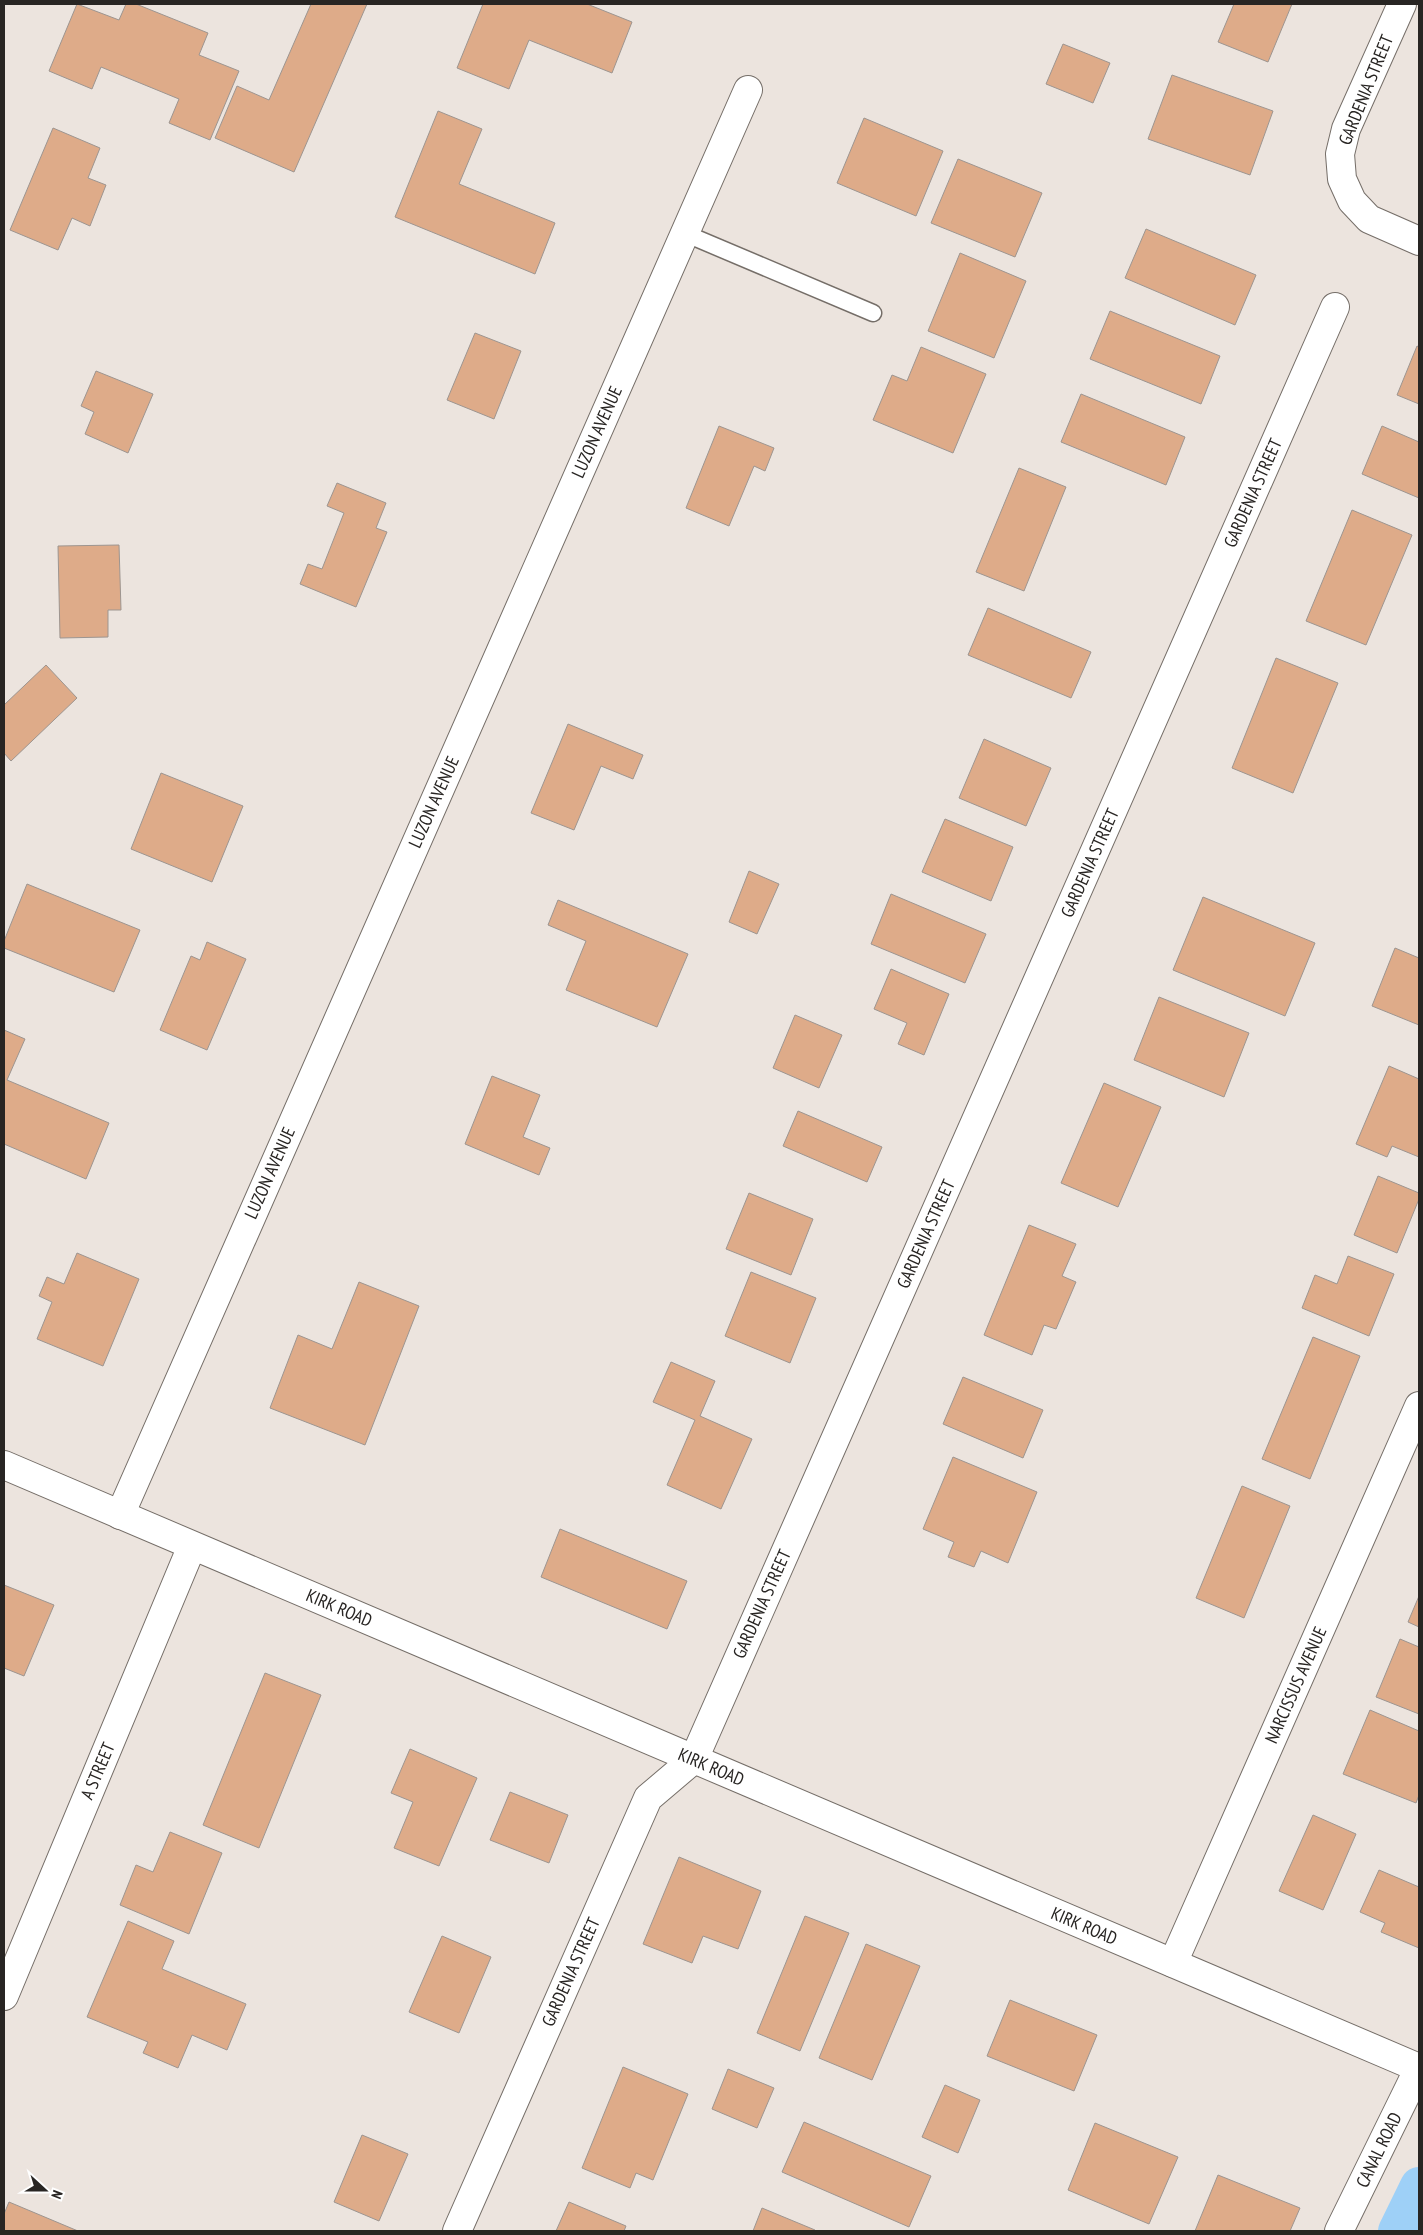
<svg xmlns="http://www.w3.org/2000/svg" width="1423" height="2235" viewBox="0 0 1423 2235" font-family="'PT Sans Narrow',sans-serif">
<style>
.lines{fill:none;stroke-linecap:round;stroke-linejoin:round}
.canal{stroke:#9ed0f7;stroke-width:38}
.building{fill:#deab89;stroke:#9d9590}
.service-casing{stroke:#756e68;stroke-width:19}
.minor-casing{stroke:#756e68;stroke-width:30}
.tertiary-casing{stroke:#756e68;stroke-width:30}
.service{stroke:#fff;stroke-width:16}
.minor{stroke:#fff;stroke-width:28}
.tertiary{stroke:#fff;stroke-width:28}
.labels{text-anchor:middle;stroke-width:4;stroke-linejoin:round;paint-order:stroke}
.street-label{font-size:18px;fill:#282523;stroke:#fff}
</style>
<rect width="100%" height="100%" fill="#ece4de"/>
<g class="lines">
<!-- canal -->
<polyline class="canal" points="1397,2231 1419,2186"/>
</g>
<!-- building -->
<g class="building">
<polygon points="77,4 119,20 126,4 136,4 208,33 199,55 239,71 210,140 169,123 179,99 101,67 92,89 49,71"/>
<polygon points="311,4 367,4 294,172 215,138 237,86 269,100"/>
<polygon points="483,4 587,4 632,22 612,73 529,40 509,89 457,68"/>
<polygon points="1234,4 1292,4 1268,62 1218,42"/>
<polygon points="1063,44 1110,63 1093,103 1046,84"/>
<polygon points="1172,75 1273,111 1250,175 1148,139"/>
<polygon points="438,111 482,129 459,184 555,223 535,274 395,217"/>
<polygon points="864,118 943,151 916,216 837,183"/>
<polygon points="53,128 100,148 88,178 106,185 90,226 72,218 58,250 10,230"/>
<polygon points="958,159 1042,193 1015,257 931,223"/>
<polygon points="1146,229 1256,275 1235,325 1125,278"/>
<polygon points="960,253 1026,281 994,358 928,331"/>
<polygon points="1110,311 1220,356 1201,404 1090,359"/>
<polygon points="475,333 521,351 494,419 447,400"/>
<polygon points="1417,346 1419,347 1419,404 1397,395"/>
<polygon points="921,347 986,374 953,453 873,420 892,375 907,381"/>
<polygon points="96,371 153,394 128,453 85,434 94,412 81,406"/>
<polygon points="1081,394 1185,437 1166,485 1061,442"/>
<polygon points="719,426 774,448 765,471 754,466 729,526 686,508"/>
<polygon points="1382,426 1419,442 1419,498 1362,474"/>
<polygon points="1019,468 1066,487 1024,591 976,572"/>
<polygon points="337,483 386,503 376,528 387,532 356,607 300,584 308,564 322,569 344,513 327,506"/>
<polygon points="1352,510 1412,535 1366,645 1306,621"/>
<polygon points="119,545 121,610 108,610 108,637 60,638 58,546"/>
<polygon points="988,608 1091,652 1071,698 968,655"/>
<polygon points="1276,658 1338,683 1293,793 1232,768"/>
<polygon points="46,665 77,698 11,761 4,753 4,705"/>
<polygon points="568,724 643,755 633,779 601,766 574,830 531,813"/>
<polygon points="984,739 1051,768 1026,826 959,798"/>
<polygon points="161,773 243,806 212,882 131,849"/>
<polygon points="945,819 1013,847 991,901 922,872"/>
<polygon points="749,871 779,884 757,934 729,922"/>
<polygon points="27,884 140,930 114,992 4,948 4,941"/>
<polygon points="891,894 986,934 965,983 871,944"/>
<polygon points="1203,897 1315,943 1285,1016 1173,970"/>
<polygon points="558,900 688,954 657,1027 566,990 586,941 548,925"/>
<polygon points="207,942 246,959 207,1050 160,1030 191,956 200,960"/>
<polygon points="1395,948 1419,958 1419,1025 1372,1006"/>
<polygon points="891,969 949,994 924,1055 898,1044 907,1023 874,1009"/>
<polygon points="1159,997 1249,1033 1224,1097 1134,1060"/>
<polygon points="795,1015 842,1035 819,1088 773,1068"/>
<polygon points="4,1030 25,1039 7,1080 109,1123 86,1179 4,1144"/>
<polygon points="1389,1066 1419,1079 1419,1157 1392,1146 1387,1157 1356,1144"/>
<polygon points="492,1076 540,1095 523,1137 550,1148 539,1175 465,1144"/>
<polygon points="1104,1083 1161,1107 1118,1207 1061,1183"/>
<polygon points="798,1111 882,1147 867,1182 783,1146"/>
<polygon points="1378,1176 1419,1193 1419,1199 1397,1253 1354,1235"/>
<polygon points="749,1193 813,1219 791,1275 726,1249"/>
<polygon points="1029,1225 1076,1244 1062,1276 1076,1282 1056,1329 1044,1325 1032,1355 984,1335"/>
<polygon points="77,1253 139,1279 103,1366 37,1339 52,1302 39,1296 47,1277 64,1284"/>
<polygon points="1348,1256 1394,1274 1369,1336 1302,1308 1315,1275 1337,1284"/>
<polygon points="751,1272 816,1298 790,1363 725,1336"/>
<polygon points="359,1282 419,1306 365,1445 270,1408 298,1335 332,1349"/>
<polygon points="1313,1337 1360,1356 1310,1479 1262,1459"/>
<polygon points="671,1362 715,1381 700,1416 752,1439 721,1509 667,1485 695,1420 653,1402"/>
<polygon points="963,1377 1043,1410 1023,1458 943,1424"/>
<polygon points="953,1457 1037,1492 1008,1563 981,1551 974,1567 948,1557 954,1542 923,1529"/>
<polygon points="1242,1486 1290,1506 1244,1618 1196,1598"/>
<polygon points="560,1529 687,1581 667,1629 541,1577"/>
<polygon points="4,1585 54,1605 24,1676 4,1668"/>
<polygon points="1419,1596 1419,1627 1408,1622"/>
<polygon points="1400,1639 1419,1647 1419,1714 1376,1697"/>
<polygon points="265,1673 321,1695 259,1848 203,1825"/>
<polygon points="1370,1710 1419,1731 1419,1795 1416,1803 1343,1774"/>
<polygon points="410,1749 477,1778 439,1866 394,1848 413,1802 391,1793"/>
<polygon points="510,1792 568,1815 549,1863 490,1840"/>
<polygon points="1313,1815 1356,1834 1323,1910 1279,1891"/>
<polygon points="170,1832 222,1853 189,1934 120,1905 136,1865 153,1872"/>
<polygon points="679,1857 761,1891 738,1949 703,1936 692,1963 643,1944"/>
<polygon points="1379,1870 1419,1887 1419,1948 1381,1932 1385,1923 1360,1912"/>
<polygon points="805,1916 849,1933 800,2051 757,2033"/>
<polygon points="128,1921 174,1941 162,1969 246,2004 227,2050 192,2035 178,2068 143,2053 148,2042 87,2017"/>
<polygon points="442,1936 491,1957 459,2033 409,2012"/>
<polygon points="866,1944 920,1966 872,2080 819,2058"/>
<polygon points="1010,2000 1097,2035 1074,2091 987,2056"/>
<polygon points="623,2067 688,2094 653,2180 636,2173 630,2188 582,2168"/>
<polygon points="728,2069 774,2088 757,2128 712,2109"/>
<polygon points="945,2085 980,2100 958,2153 922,2137"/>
<polygon points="804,2122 931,2176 909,2227 782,2172"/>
<polygon points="1095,2123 1178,2157 1149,2224 1068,2190"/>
<polygon points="362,2135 408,2154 379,2221 334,2202"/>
<polygon points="1218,2175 1300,2208 1290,2231 1195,2231"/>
<polygon points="9,2202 78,2231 4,2231 4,2214"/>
<polygon points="569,2202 626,2226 624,2231 556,2231"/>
<polygon points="762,2208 815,2230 814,2231 753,2231"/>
</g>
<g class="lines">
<!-- service casing -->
<g class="service-casing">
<polyline id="service" points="684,233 873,313"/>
</g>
<!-- minor casing -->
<g class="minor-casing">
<g id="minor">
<polyline points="1402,4 1346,129 1340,154 1342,179 1352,201 1369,219 1419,241"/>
<polyline points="120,1515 748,90"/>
<polyline points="1173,1963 1419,1406"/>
<polyline points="4,1996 192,1546"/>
<polyline points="457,2231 648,1798 694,1759 1335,307"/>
<polyline points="1339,2231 1419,2068"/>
</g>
</g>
<!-- tertiary casing -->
<g class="tertiary-casing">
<polyline id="tertiary" points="4,1465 1419,2068"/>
</g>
<!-- service -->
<use href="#service" class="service"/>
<!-- minor -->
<use href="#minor" class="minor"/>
<!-- tertiary -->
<use href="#tertiary" class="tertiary"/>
</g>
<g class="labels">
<!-- street labels -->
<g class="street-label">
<text transform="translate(1366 90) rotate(-68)" y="6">GARDENIA STREET</text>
<text transform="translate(597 432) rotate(-66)" y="6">LUZON AVENUE</text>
<text transform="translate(1253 493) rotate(-66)" y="6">GARDENIA STREET</text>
<text transform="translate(434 802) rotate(-66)" y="6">LUZON AVENUE</text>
<text transform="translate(1090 863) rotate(-66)" y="6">GARDENIA STREET</text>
<text transform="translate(270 1173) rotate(-66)" y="6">LUZON AVENUE</text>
<text transform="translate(926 1234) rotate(-66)" y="6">GARDENIA STREET</text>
<text transform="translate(762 1604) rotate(-66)" y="6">GARDENIA STREET</text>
<text transform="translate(339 1608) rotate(23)" y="6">KIRK ROAD</text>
<text transform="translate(1296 1685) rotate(-66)" y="6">NARCISSUS AVENUE</text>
<text transform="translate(711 1767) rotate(23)" y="6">KIRK ROAD</text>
<text transform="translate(98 1771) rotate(-67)" y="6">A STREET</text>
<text transform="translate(1084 1926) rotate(23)" y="6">KIRK ROAD</text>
<text transform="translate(571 1972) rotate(-66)" y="6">GARDENIA STREET</text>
<text transform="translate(1379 2150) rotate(-64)" y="6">CANAL ROAD</text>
</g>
</g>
<!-- border -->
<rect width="1423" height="2235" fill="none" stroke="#282523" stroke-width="10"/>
<!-- north arrow -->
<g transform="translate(45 2190) rotate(111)" stroke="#ffffff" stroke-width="4" paint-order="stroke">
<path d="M0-4L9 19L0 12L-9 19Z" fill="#282523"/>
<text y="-8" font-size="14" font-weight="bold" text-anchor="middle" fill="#282523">N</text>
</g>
</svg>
